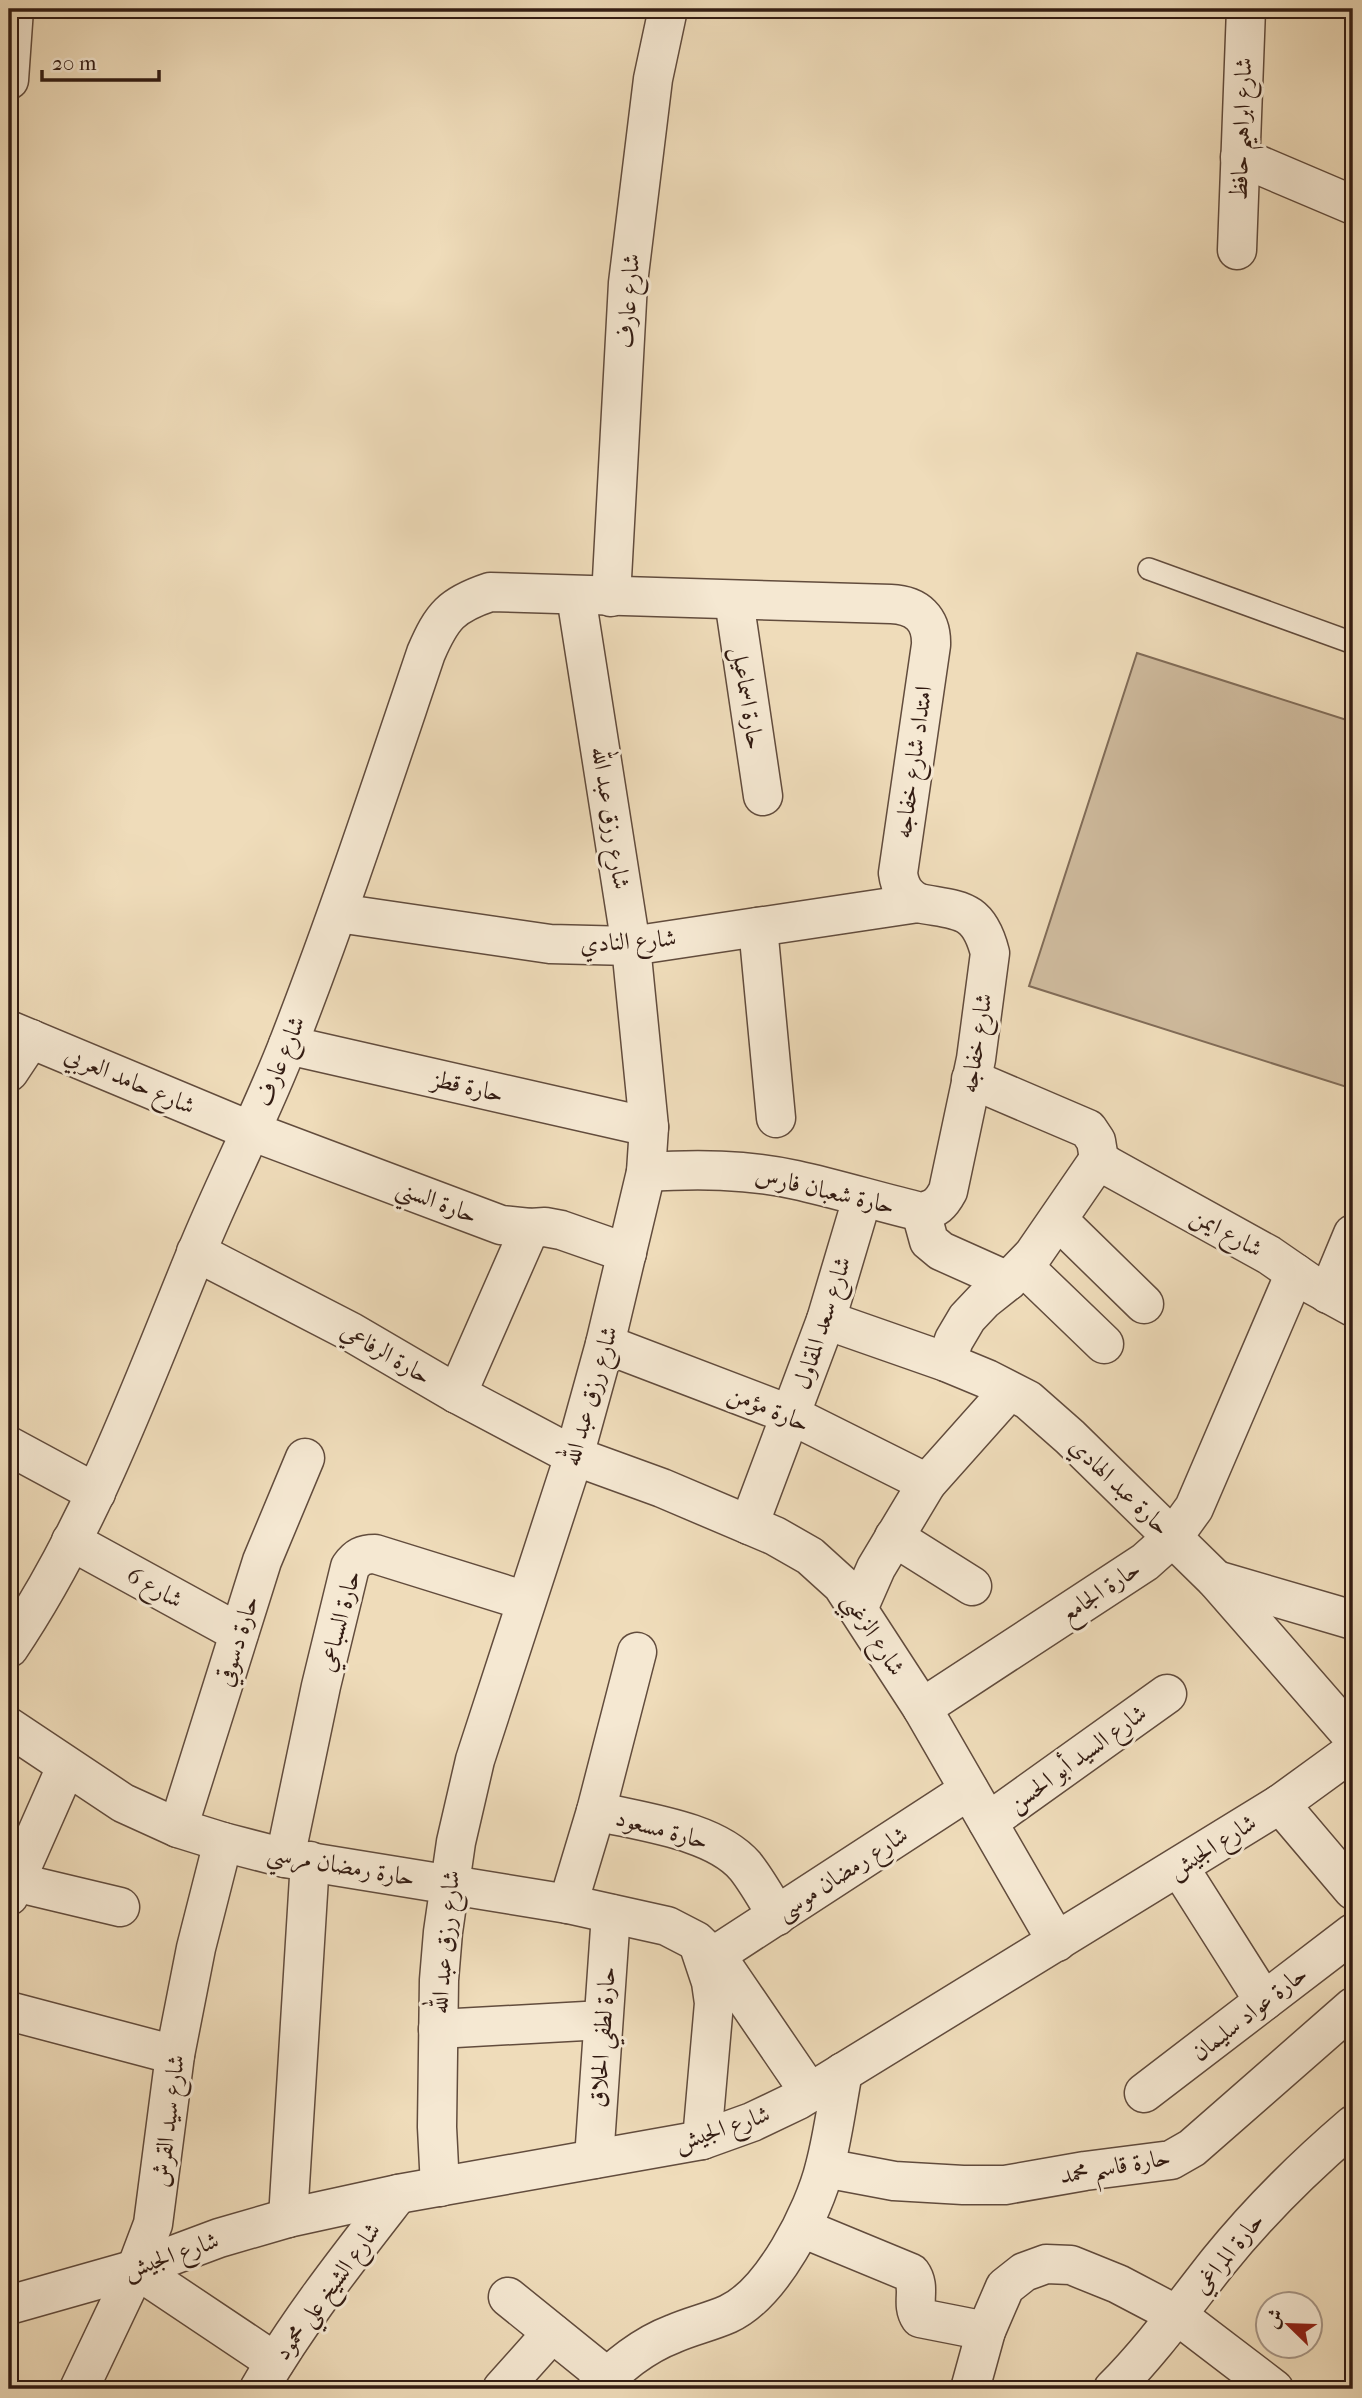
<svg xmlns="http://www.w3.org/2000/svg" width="1362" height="2398" viewBox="0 0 1362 2398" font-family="'IM FELL French Canon',Amiri,serif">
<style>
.green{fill:#cfbb9e;stroke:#816c58;stroke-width:2}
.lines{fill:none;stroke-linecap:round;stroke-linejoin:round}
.service-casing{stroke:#624c3d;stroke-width:24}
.minor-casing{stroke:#624c3d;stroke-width:41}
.service{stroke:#f5e8d2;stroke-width:21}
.minor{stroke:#f5e8d2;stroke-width:38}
.labels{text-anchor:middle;stroke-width:6;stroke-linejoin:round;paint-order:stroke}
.street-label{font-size:24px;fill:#331c13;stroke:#f5e8d2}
</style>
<rect width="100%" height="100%" fill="#efdcba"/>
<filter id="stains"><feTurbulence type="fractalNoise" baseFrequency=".00286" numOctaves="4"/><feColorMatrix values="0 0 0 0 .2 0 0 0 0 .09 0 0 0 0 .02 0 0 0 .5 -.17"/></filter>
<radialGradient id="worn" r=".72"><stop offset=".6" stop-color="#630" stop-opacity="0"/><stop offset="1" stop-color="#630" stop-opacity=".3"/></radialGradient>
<!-- green -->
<polygon class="green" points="1137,653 1353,722 1353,1089 1029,986"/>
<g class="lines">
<!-- service casing -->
<g class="service-casing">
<polyline id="service" points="1149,569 1353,643"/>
</g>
<!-- minor casing -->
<g class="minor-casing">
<g id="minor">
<polyline points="9,80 14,9"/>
<polyline points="1240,157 1353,205"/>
<polyline points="1237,250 1246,9"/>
<polyline points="611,597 628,283 653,79 668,9"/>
<polyline points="734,600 763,796"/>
<path d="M338 913 550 944 631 946 918 903C958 911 978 906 990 953L976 1059 948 1191C941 1204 936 1209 921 1212 879 1202 837 1189 796 1180 746 1169 696 1169 646 1172"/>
<polyline points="758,927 776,1118"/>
<polyline points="9,1030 251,1131 501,1225 530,1228 545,1227 561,1230 627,1253"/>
<polyline points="288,1045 649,1127"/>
<polyline points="9,1072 31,1039"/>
<polyline points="971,1079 1088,1129 1096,1141 1099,1159 1108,1166 1269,1255 1311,1284 1353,1307"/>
<polyline points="921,1212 929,1241 941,1251 1008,1281"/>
<polyline points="1058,1220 1144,1304"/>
<polyline points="196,1252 351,1332 457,1394 574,1456 662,1488 775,1536 810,1556 842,1585 922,1708 1057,1942"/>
<polyline points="1023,1266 1104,1344"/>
<polyline points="1328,1294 1353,1234"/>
<polyline points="826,1320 946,1362 987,1379 1028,1400 1070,1437 1216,1580 1353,1737"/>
<polyline points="605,1344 791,1415 927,1483"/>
<polyline points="946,1362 954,1340 967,1318 984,1300 1008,1281 1033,1255 1099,1159"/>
<polyline points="457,1394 530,1228"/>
<polyline points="9,1446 96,1493"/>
<polyline points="749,1525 826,1320 862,1199"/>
<polyline points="894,1537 972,1586"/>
<polyline points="71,1541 239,1633"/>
<polyline points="1216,1580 1353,1620"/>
<polyline points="858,1609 876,1568 927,1483 1009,1391"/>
<path d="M9 1648C90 1528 140 1390 195 1256 224 1184 261 1115 289 1042 339 914 382 783 426 653 442 616 451 605 490 592L891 604C917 605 932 619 931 645L898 873C900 888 905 895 918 903"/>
<polyline points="922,1708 1145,1562 1173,1537 1194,1508 1295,1273"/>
<polyline points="9,1727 123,1803 178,1828 223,1842 285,1858 568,1904 667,1926 696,1941 726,1970 810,2093"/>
<polyline points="1280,1804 1353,1890"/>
<path d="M596 1811C641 1822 714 1830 745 1866 757 1881 767 1899 777 1916"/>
<polyline points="988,1822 1167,1694"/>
<polyline points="178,1828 262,1561 305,1458"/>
<path d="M285 1858 321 1686 350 1567C357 1557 363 1554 375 1554L526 1601"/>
<polyline points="1179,1867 1264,2001"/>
<polyline points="15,1882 120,1907"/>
<polyline points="9,1896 66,1767"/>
<polyline points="568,1904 596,1811 637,1652"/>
<polyline points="700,1949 711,1982 714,2003 702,2140"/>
<polyline points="714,1956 969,1790"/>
<polyline points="9,2011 175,2055"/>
<polyline points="438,2029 603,2020"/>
<polyline points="1144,2093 1353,1933"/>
<polyline points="594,2159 611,1914"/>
<polyline points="825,2168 894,2181 963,2185 1005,2185 1085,2171 1171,2160 1192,2148 1353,2007"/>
<polyline points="440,2187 437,2127 439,1980 443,1932 456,1842 475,1760 574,1456 605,1344 646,1172 649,1127 631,946 576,596"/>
<polyline points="288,2218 310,1861"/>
<path d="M802 2228 911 2273C922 2288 910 2303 920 2318L986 2331"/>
<polyline points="136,2269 275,2362"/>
<polyline points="508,2297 607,2377 614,2389"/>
<polyline points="9,2305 136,2269 219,2238 288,2218 398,2194 702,2140 752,2122 798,2100 1280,1804 1353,1751"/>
<polyline points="79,2389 136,2269 153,2224 175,2055 196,1948 223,1842"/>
<path d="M259 2389C299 2320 349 2257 398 2194"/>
<polyline points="502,2389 552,2333"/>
<path d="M596 2389C616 2367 644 2345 673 2334 691 2326 710 2322 728 2314 772 2294 814 2212 825 2166 833 2136 837 2103 843 2072"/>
<polyline points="970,2389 986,2331 1005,2287 1024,2272 1046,2264 1071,2265 1118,2284 1177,2315 1274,2389"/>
<path d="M1113 2389C1152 2350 1184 2305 1218 2262 1259 2211 1304 2167 1353 2125"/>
</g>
</g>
<!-- service -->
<use href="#service" class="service"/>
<!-- minor -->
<use href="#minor" class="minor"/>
</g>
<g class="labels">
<!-- street labels -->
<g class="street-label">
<text transform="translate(1241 129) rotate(-88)" y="8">شارع ابراهيم حافظ</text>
<text transform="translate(628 301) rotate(-86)" y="8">شارع عارف</text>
<text transform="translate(748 698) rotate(81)" y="8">حارة اسماعيل</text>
<text transform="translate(913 762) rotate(-82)" y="8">امتداد شارع خفاجه</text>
<text transform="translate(611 818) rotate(81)" y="8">شارع رزق عبد الله</text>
<text transform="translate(628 941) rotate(-4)" y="8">شارع النادي</text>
<text transform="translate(976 1043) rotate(-81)" y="8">شارع خفاجه</text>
<text transform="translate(280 1061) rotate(-68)" y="8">شارع عارف</text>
<text transform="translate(130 1080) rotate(23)" y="8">شارع حامد العربي</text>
<text transform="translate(468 1086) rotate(13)" y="8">حارة قطز</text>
<text transform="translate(825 1190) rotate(13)" y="8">حارة شعبان فارس</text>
<text transform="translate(437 1201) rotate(21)" y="8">حارة السني</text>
<text transform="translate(1227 1232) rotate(29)" y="8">شارع ايمن</text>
<text transform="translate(822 1323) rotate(-72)" y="8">شارع سعد المقاول</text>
<text transform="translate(386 1353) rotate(30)" y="8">حارة الرفاعي</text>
<text transform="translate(590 1396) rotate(-74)" y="8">شارع رزق عبد الله</text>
<text transform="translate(769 1408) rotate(23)" y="8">حارة مؤمن</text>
<text transform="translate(1120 1486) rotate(44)" y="8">حارة عبد الهادي</text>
<text transform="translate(155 1587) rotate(29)" y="8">شارع 6</text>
<text transform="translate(1100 1591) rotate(-34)" y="8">حارة الجامع</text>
<text transform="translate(339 1621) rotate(-75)" y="8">حارة السباعي</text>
<text transform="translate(874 1634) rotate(57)" y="8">شارع الزغبي</text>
<text transform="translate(237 1641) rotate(-73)" y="8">حارة دسوقي</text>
<text transform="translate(1077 1758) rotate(-36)" y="8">شارع السيد أبو الحسن</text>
<text transform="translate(662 1829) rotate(15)" y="8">حارة مسعود</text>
<text transform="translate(1212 1846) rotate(-32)" y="8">شارع الجيش</text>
<text transform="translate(341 1865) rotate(10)" y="8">حارة رمضان مرسي</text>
<text transform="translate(842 1873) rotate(-33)" y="8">شارع رمضان موسى</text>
<text transform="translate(445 1942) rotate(-85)" y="8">شارع رزق عبد الله</text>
<text transform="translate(1249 2013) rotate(-38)" y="8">حارة عواد سليمان</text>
<text transform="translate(602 2037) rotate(-86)" y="8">حارة لطفي الحلاق</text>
<text transform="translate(168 2121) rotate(-83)" y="8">شارع سيد القرش</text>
<text transform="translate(722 2128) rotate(-18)" y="8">شارع الجيش</text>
<text transform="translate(1115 2166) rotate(-10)" y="8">حارة قاسم محمد</text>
<text transform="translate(1228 2253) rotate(-51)" y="8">حارة المراغي</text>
<text transform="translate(171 2255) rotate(-19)" y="8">شارع الجيش</text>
<text transform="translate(327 2291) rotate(-54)" y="8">شارع الشيخ علي محمود</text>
</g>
</g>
<!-- margin -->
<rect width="1362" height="2398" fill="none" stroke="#efdcba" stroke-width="35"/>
<rect x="10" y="10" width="1341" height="2377" fill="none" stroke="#331c13" stroke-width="3.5"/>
<rect x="18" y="18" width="1327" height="2363" fill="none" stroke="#331c13" stroke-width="2"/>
<!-- north arrow -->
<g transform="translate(1289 2325) rotate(293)"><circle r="33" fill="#f5e8d2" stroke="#a79686" stroke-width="2"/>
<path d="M0-5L12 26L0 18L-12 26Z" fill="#8f2418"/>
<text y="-10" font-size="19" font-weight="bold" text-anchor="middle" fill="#331c13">ش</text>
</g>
<!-- scale -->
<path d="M42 70v10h117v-10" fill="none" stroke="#331c13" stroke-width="3.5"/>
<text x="52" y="70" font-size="21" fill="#331c13" stroke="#f5e8d2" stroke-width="5" paint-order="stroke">20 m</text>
<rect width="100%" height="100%" filter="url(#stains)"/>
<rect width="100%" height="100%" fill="url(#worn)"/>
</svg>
